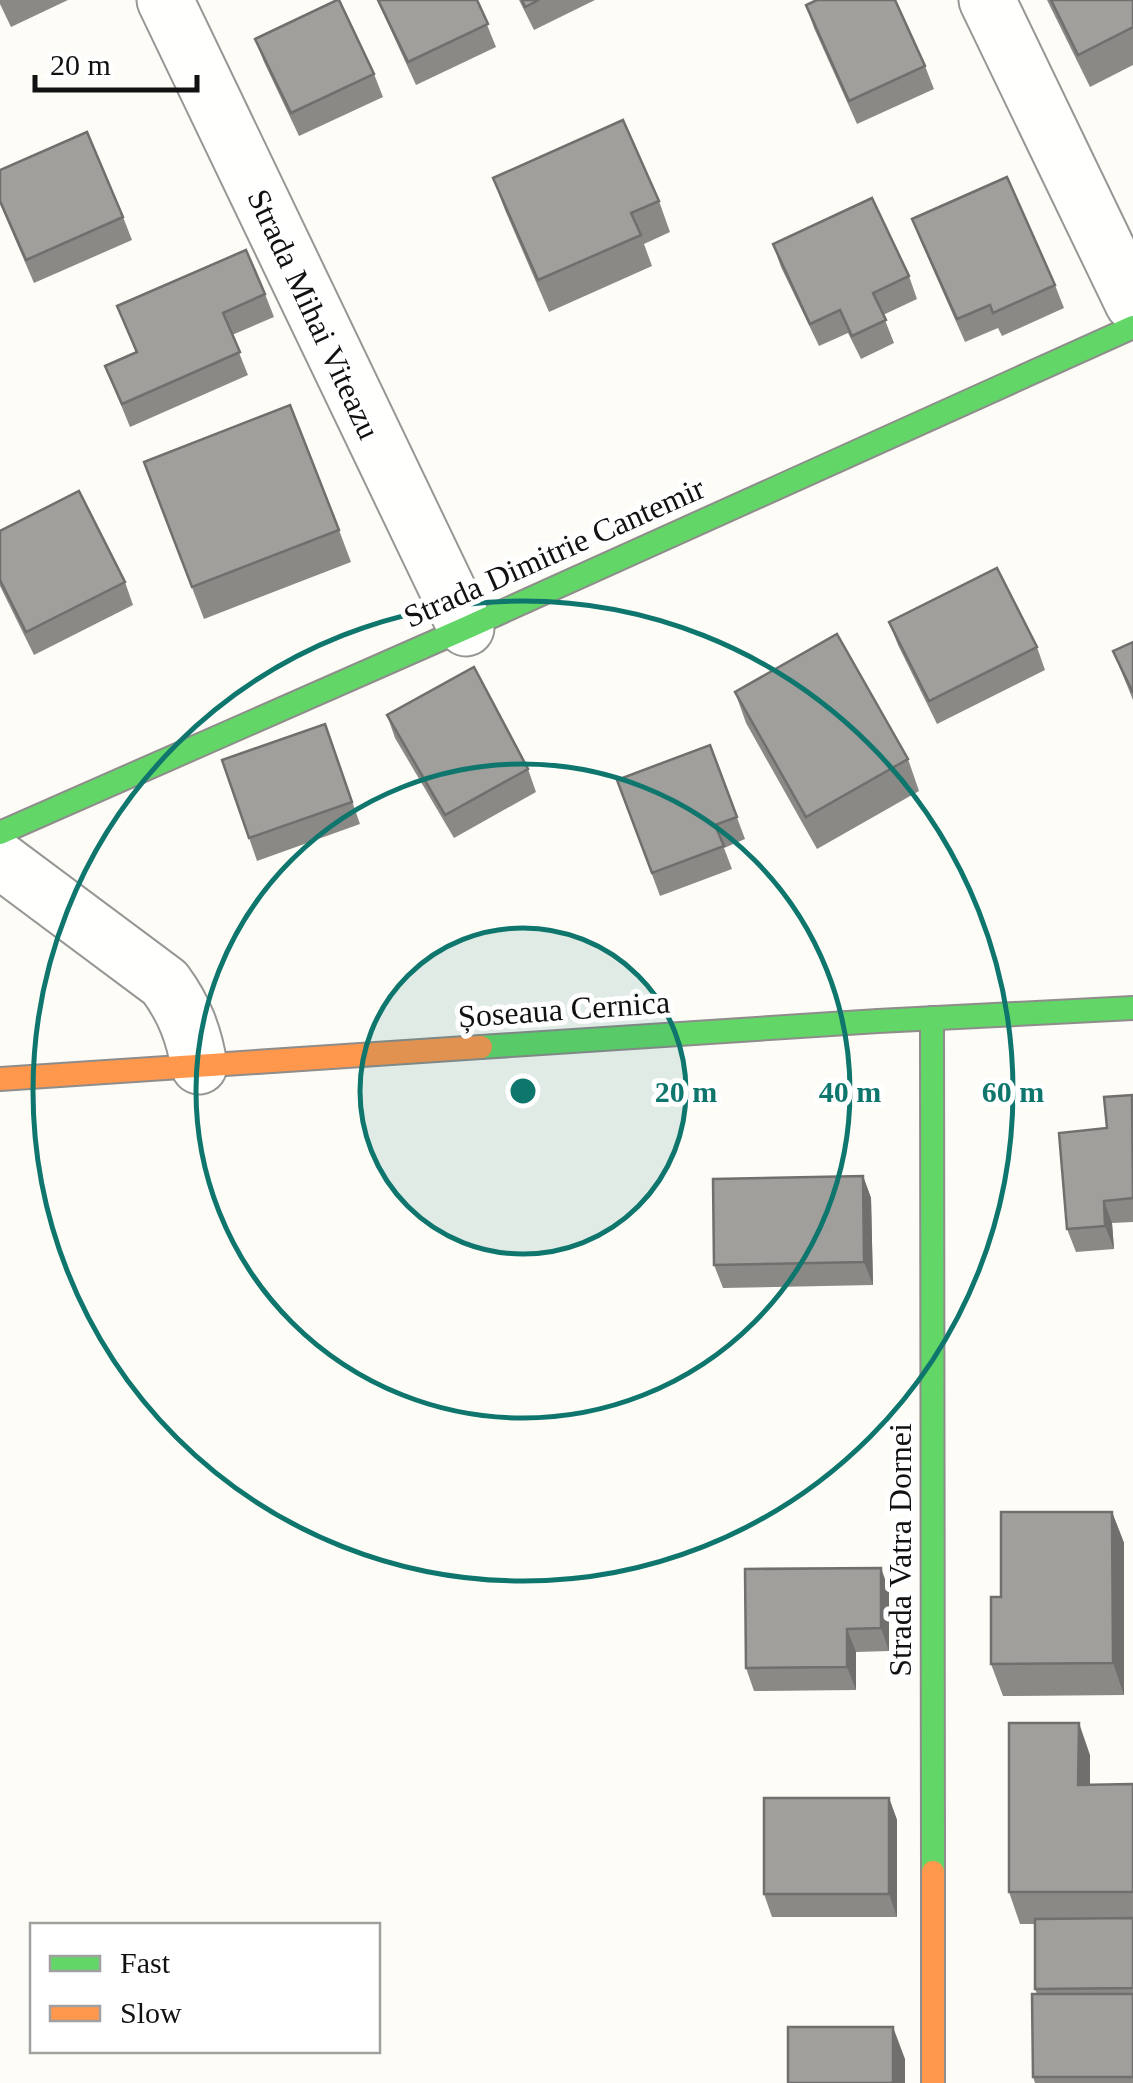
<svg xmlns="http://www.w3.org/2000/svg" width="1133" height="2083" viewBox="0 0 1133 2083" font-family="Georgia,serif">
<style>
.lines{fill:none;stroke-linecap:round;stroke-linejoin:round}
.street-casing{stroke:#979795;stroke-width:59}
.fast-casing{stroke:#8e8d8b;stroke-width:26}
.slow-casing{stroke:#8e8d8b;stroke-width:26}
.street{stroke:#fffffe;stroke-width:55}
.fast{stroke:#63d668;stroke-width:22}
.slow{stroke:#ff974d;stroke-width:22}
.wall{fill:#8a8986}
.shaded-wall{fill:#716f6d}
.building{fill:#a19f9c;stroke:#716f6d;stroke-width:2.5}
.ring{fill:none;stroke:#0f766e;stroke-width:5}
.labels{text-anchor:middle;stroke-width:10;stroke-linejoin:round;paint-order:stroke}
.street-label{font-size:32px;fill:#111;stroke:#fff}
.centre{fill:#0f766e;stroke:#fff;stroke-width:5}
.ring-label{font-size:30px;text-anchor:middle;font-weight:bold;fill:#0f766e;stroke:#fff;stroke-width:10;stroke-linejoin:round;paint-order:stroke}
</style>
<rect width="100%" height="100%" fill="#fdfcf7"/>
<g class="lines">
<!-- street casing -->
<g class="street-casing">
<g id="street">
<polyline points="165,0 466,628"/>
<polyline points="987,0 1133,303"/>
<path d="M0 860 165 983C184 1009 194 1034 199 1066"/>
</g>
</g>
<!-- fast casing -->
<g class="fast-casing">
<g id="fast">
<polyline points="0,833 466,628 1133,327"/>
<polyline points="932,1018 933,1872"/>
<polyline points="481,1047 878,1021 1133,1008"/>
</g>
</g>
<!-- slow casing -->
<g class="slow-casing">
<g id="slow">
<polyline points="0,1079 481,1047"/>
<polyline points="933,1872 933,2083"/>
</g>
</g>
<!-- street -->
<use href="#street" class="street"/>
<!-- fast -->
<use href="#fast" class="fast"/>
<!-- slow -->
<use href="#slow" class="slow"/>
</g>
<!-- wall -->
<g class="wall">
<polygon points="0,0 68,0 11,27 0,4"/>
<polygon points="377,0 477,0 496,47 416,85"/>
<polygon points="519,0 595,0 534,30"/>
<polygon points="1047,0 1133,0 1133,65 1090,87"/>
<polygon points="806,5 925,66 934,89 857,124 814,28"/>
<polygon points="255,39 374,74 383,97 299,136 264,62"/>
<polygon points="0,170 123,217 132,240 34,283 0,204"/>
<polygon points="493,178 659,201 670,232 644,244 652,266 549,312 505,210"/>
<polygon points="912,219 1055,285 1064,308 1002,336 998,328 965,342 921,242"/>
<polygon points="773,244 909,276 917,299 883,315 894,343 861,359 848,333 819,346 781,267"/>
<polygon points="265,294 274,317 232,335 248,375 130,427 105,366 136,353 117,306"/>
<polygon points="144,462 339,530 351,562 204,619"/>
<polygon points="0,531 125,582 133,605 34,655 0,586"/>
<polygon points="889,622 1037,647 1045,670 937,724 898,645"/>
<polygon points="1133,642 1133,700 1113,651"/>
<polygon points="735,692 908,759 919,791 817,849 746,723"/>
<polygon points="387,715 528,769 536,792 454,838 395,738"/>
<polygon points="325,724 360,824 257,861 222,760"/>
<polygon points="710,745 745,839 724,848 732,869 660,896 617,780"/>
<polygon points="1133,1098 1133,1222 1112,1223 1114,1249 1076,1252 1067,1229 1107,1128"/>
<polygon points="863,1176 871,1198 873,1285 723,1288 714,1265"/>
<polygon points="1112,1512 1124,1543 1124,1695 1003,1696 991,1664 1001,1597"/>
<polygon points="889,1590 889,1651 856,1652 856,1690 754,1691 746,1668"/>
<polygon points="1090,1755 1090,1784 1133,1784 1133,2083 1035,2083 1033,2077 1037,1994 1035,1989 1035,1924 1020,1924 1009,1892"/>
<polygon points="889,1798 897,1820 897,1917 772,1917 764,1894"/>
</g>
<!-- shaded-wall -->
<g class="shaded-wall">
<polygon points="863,1176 871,1198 873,1285 864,1262"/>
<polygon points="1104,1201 1112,1223 1114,1249 1105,1226"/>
<polygon points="1112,1512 1124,1543 1124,1695 1113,1663"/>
<polygon points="881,1568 889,1590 889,1651 881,1628"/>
<polygon points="847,1629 856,1652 856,1690 847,1667"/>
<polygon points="1079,1723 1090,1755 1090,1816 1078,1785"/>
<polygon points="889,1798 897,1820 897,1917 889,1894"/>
<polygon points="893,2027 905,2059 905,2083 893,2083"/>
</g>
<!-- building -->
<g class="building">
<polygon points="337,0 339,0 374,74 291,113 255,39"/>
<polygon points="378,0 477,0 488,24 408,62"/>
<polygon points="522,0 539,0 525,7"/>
<polygon points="817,0 895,0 925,66 849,101 806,5"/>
<polygon points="1051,0 1133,0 1133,27 1078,55"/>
<polygon points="623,120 659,201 631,213 641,235 538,280 493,178"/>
<polygon points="87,132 123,217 26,260 0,201 0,170"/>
<polygon points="1007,177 1055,285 993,313 990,305 957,319 912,219"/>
<polygon points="872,198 909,276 873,293 886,320 852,336 840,310 810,324 773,244"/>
<polygon points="246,250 265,294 223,313 240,352 122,404 105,366 137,352 117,306"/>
<polygon points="290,405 339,530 192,587 144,462"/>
<polygon points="79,491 125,582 26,632 0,580 0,531"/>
<polygon points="997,568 1037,647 929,701 889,622"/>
<polygon points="837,634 908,759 806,817 735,692"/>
<polygon points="1133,642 1133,693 1113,651"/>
<polygon points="474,667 528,769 445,815 387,715"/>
<polygon points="325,724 352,802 249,838 222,760"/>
<polygon points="710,745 737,817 715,825 724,846 652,873 617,780"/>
<polygon points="1132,1095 1133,1198 1104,1201 1105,1226 1067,1229 1059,1133 1107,1128 1104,1097"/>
<polygon points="863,1176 864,1262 714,1265 713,1179"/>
<polygon points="1001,1512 1112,1512 1113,1663 991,1664 991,1597 1001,1597"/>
<polygon points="881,1568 881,1628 847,1629 847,1667 746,1668 745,1569"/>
<polygon points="1009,1723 1079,1723 1078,1785 1133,1784 1133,1892 1009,1892"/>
<rect x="764" y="1798" width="125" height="96"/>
<polygon points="1133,1918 1133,1988 1035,1989 1035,1919"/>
<polygon points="1032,1994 1133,1994 1133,2077 1033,2077"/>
<rect x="788" y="2027" width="105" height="56"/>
</g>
<!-- distance rings -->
<circle cx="523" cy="1091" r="163" fill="#0f766e" fill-opacity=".12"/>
<g class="ring">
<circle cx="523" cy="1091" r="163"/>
<circle cx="523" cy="1091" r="327"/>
<circle cx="523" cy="1091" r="490"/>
</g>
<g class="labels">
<!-- street labels -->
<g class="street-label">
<text transform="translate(314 314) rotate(65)" y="11">Strada Mihai Viteazu</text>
<text transform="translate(554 552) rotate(-24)" y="11">Strada Dimitrie Cantemir</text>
<text transform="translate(564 1009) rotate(-4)" y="11">Șoseaua Cernica</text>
<text transform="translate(900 1550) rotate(-90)" y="11">Strada Vatra Dornei</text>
</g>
</g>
<circle cx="523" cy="1091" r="15" class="centre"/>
<g class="ring-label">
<text x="686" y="1102">20 m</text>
<text x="850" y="1102">40 m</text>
<text x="1013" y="1102">60 m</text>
</g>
<!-- legend -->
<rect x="30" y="1923" width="350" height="130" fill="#ffffff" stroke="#a0a0a0" stroke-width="2.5"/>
<rect x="50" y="1956" width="50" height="15" fill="#63d668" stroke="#a0a0a0" stroke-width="2.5"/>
<text x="120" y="1973" font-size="30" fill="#111111">Fast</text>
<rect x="50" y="2006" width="50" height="15" fill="#ff974d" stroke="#a0a0a0" stroke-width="2.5"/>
<text x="120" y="2023" font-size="30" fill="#111111">Slow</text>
<!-- scale -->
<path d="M35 75v15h162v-15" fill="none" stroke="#111111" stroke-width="5"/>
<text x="50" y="75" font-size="30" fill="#111111" stroke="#ffffff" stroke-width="8" paint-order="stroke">20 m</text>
</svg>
